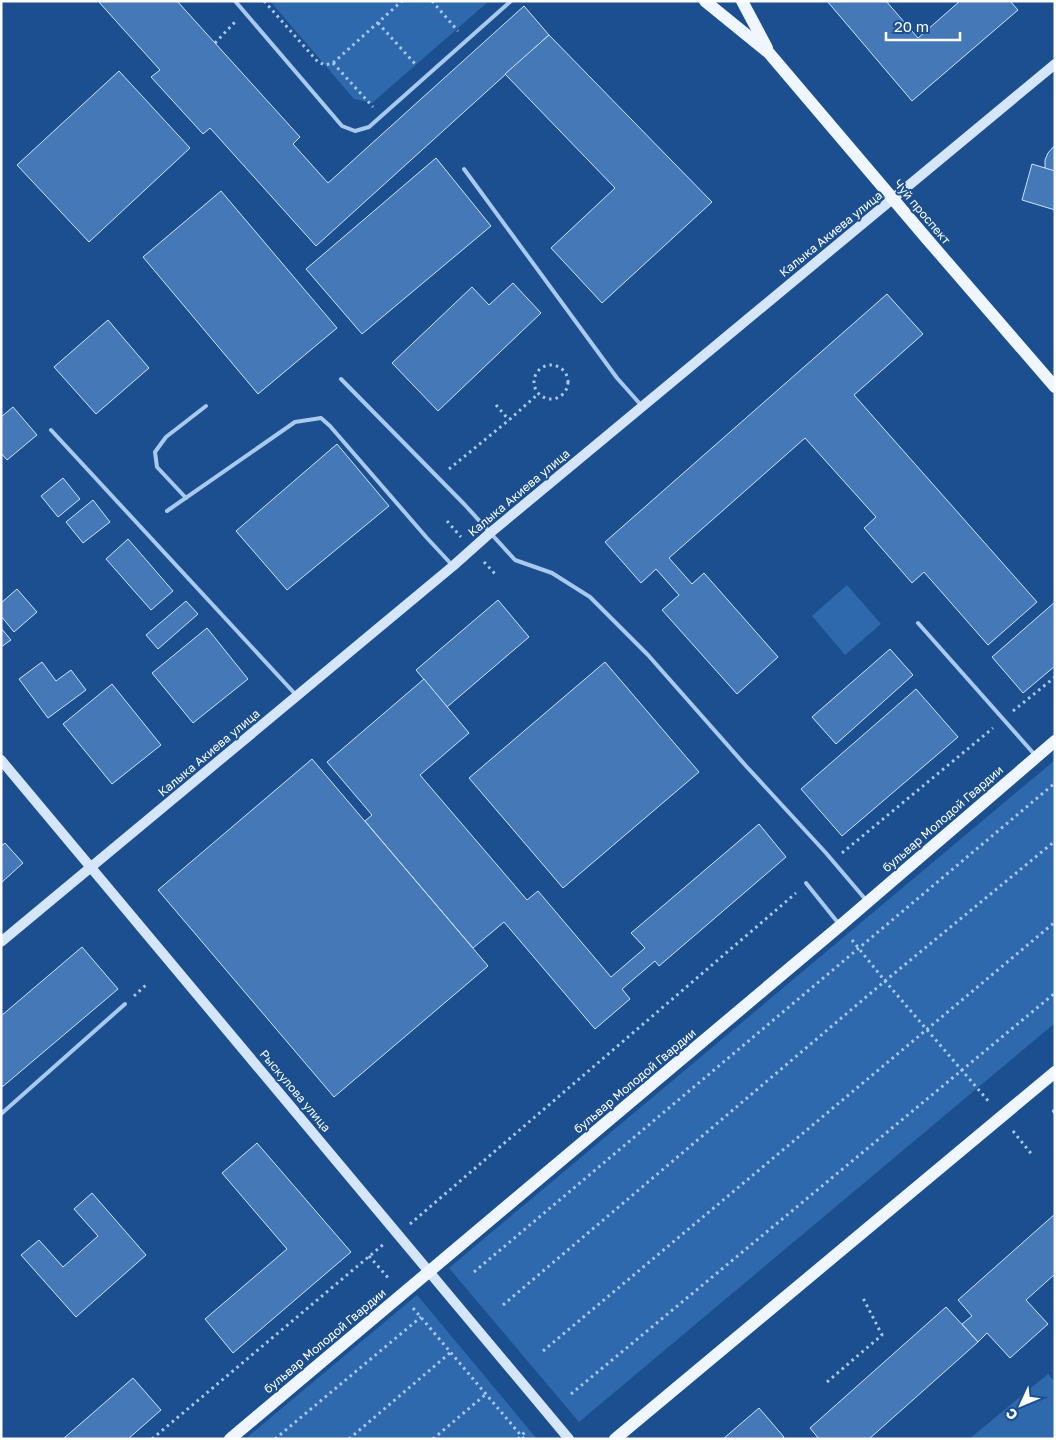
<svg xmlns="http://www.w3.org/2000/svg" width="1056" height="1440" viewBox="0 0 1056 1440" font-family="'Golos Text',sans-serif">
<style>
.green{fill:#2e69ad}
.building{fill:#4478b7;stroke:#cfe3fa}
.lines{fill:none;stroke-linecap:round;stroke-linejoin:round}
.path{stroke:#a9c9ee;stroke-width:3;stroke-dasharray:2.5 4;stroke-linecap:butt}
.lane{stroke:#a9c9ee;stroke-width:4}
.secondary{stroke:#d6e6fa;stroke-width:10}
.primary{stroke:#f0f6ff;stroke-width:12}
.labels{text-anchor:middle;stroke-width:4;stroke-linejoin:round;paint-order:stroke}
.street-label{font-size:12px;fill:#fff;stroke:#1b4f8f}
</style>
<rect width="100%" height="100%" fill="#1b4f8f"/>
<!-- green -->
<g class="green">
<polygon points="270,1 489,1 372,103 354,99"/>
<polygon points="847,585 881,624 845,655 812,616"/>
<polygon points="1055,760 1055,1023 579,1422 449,1268"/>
<polygon points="417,1295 537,1439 245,1439"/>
<polygon points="1048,1374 1055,1382 1055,1439 969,1439"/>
</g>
<!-- building -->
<g class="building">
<polygon points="98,1 177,1 300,137 293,144 328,183 524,6 549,35 316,246 210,128 203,134 151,77 160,70"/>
<polygon points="827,1 886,1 918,38 960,1 1010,1 1018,10 912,101"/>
<polygon points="549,35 712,202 602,303 551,248 615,188 505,74"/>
<polygon points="119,71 190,148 89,242 17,165"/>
<polygon points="1055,145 1055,184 1048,177 1045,169 1045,160 1048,153"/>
<polygon points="436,158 491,226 362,334 306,269"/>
<polygon points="1032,164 1055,171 1055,210 1022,200"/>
<polygon points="221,191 337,328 258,394 143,257"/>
<polygon points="513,283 541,313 438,411 392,363 472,287 489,305"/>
<polygon points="887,294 923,334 854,395 1037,602 988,645 924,572 912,583 864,528 876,517 805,438 669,558 692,584 704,573 778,657 737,694 662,610 679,595 656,569 641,583 605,542"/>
<polygon points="108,320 149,368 96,414 54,367"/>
<polygon points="13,407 37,435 7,460 1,453 1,417"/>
<polygon points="337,444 389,506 287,590 236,531"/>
<polygon points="63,478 80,499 58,517 41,496"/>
<polygon points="93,500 110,522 83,543 66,522"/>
<polygon points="128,539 173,591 151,610 106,559"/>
<polygon points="17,589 37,612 14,632 1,616 1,603"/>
<polygon points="498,600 529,637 447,707 416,670"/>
<polygon points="186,601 198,614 158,649 146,635"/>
<polygon points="1055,602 1055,666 1023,693 992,657"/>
<polygon points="1,628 11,640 1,647"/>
<polygon points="207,628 248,679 193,723 152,673"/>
<polygon points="890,649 913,675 836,744 812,717"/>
<polygon points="42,662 56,681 71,670 86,690 48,718 19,679"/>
<polygon points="605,662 699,772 563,888 469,778"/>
<polygon points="424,679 469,733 420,775 527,900 538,891 611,977 645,948 631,933 759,824 786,857 659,966 655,961 622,989 630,999 595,1029 504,922 473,948 365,821 372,815 327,762"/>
<polygon points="112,684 161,745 112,784 63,724"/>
<polygon points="916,689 958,737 842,836 801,789"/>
<polygon points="312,759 488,966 334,1097 158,890"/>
<polygon points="5,843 23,863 1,883 1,846"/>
<polygon points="82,947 118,989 1,1088 1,1016"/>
<polygon points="257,1143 351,1252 233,1353 205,1319 287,1249 222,1173"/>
<polygon points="92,1193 146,1255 76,1317 21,1255 39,1240 63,1267 98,1236 74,1209"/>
<polygon points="1055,1214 1055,1274 1026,1300 1048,1324 1010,1358 987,1333 978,1342 962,1324 972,1316 958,1300"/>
<polygon points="946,1307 978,1342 869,1439 819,1439 810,1428"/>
<polygon points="133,1378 161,1410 128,1439 63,1439"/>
<polygon points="759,1408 784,1437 781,1439 723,1439"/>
</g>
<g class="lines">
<!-- path -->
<g class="path">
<polyline points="264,1 318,62 325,65 333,63 402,1"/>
<polyline points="432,1 458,31"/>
<polyline points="378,23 417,66"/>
<polyline points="215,43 235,22"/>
<polyline points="333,63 373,107"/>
<circle cx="551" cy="382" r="17"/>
<polyline points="496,405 509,420"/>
<polyline points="449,469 509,420 538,394"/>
<polyline points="447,521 461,537"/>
<polyline points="484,562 497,576"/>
<polyline points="1013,711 1055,677"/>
<polyline points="842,853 993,728"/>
<polyline points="852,940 885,981 990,1103"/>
<polyline points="134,996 147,984"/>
<polyline points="1013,1131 1033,1156"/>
<polyline points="410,1224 796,893"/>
<polyline points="369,1256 390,1280"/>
<polyline points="474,1272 1055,783"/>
<polyline points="503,1305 885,981 1055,841"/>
<polyline points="413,1308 524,1439"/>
<polyline points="543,1351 1055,922"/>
<polyline points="827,1382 882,1335 862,1296"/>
<polyline points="571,1394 1055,993"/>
<polyline points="152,1439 385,1243"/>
<polyline points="275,1439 421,1317"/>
<polyline points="349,1439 451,1352"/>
<polyline points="433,1439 486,1394"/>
<polyline points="518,1439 527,1430"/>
</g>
<!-- lane -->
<g class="lane">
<polyline points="235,1 342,126 355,131 369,127 511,1"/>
<polyline points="464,169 617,378 641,405"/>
<polyline points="341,379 465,505 515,560 552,573 590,597 648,655 746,766 826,853 866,900"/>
<polyline points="51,430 297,696"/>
<polyline points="186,498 157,467 155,452 166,437 206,406"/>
<polyline points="167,511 295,422 321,418 330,426 427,538 453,566"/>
<polyline points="918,623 1035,755"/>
<polyline points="806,883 839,924"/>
<polyline points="1054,1111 1055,1112"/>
<polyline points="1,1114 125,1004"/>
</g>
<!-- secondary -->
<g class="secondary">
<polyline points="1,760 569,1439"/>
<polyline points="1,942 453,566 490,533 1055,64"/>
</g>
<!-- primary -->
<g class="primary">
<polyline points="705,1 769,53 927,239 1055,387"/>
<polyline points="742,1 767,48"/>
<polyline points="230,1439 841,925 1055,741"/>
<polyline points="615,1439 1055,1072"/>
</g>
</g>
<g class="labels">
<!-- street labels -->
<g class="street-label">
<text transform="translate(922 212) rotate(50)" y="4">Чуй проспект</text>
<text transform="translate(831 234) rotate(-39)" y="4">Калыка Акиева улица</text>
<text transform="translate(519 493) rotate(-40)" y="4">Калыка Акиева улица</text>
<text transform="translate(209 753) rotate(-40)" y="4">Калыка Акиева улица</text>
<text transform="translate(943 819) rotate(-41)" y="4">бульвар Молодой Гвардии</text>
<text transform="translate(635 1081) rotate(-40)" y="4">бульвар Молодой Гвардии</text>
<text transform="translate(295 1091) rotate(50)" y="4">Рыскулова улица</text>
<text transform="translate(325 1341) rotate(-40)" y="4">бульвар Молодой Гвардии</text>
</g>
</g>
<!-- border -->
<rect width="1056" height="1440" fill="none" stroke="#ffffff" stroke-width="5"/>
<!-- north arrow -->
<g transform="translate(1021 1405) rotate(226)" stroke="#1b4f8f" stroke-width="4" paint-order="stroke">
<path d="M0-4L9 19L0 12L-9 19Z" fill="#ffffff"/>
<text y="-8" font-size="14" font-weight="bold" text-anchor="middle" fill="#ffffff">С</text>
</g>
<!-- scale -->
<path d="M886 32v8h74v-8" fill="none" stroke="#ffffff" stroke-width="2.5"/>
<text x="894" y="32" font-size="15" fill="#ffffff" stroke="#1b4f8f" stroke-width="4" paint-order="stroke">20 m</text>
</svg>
